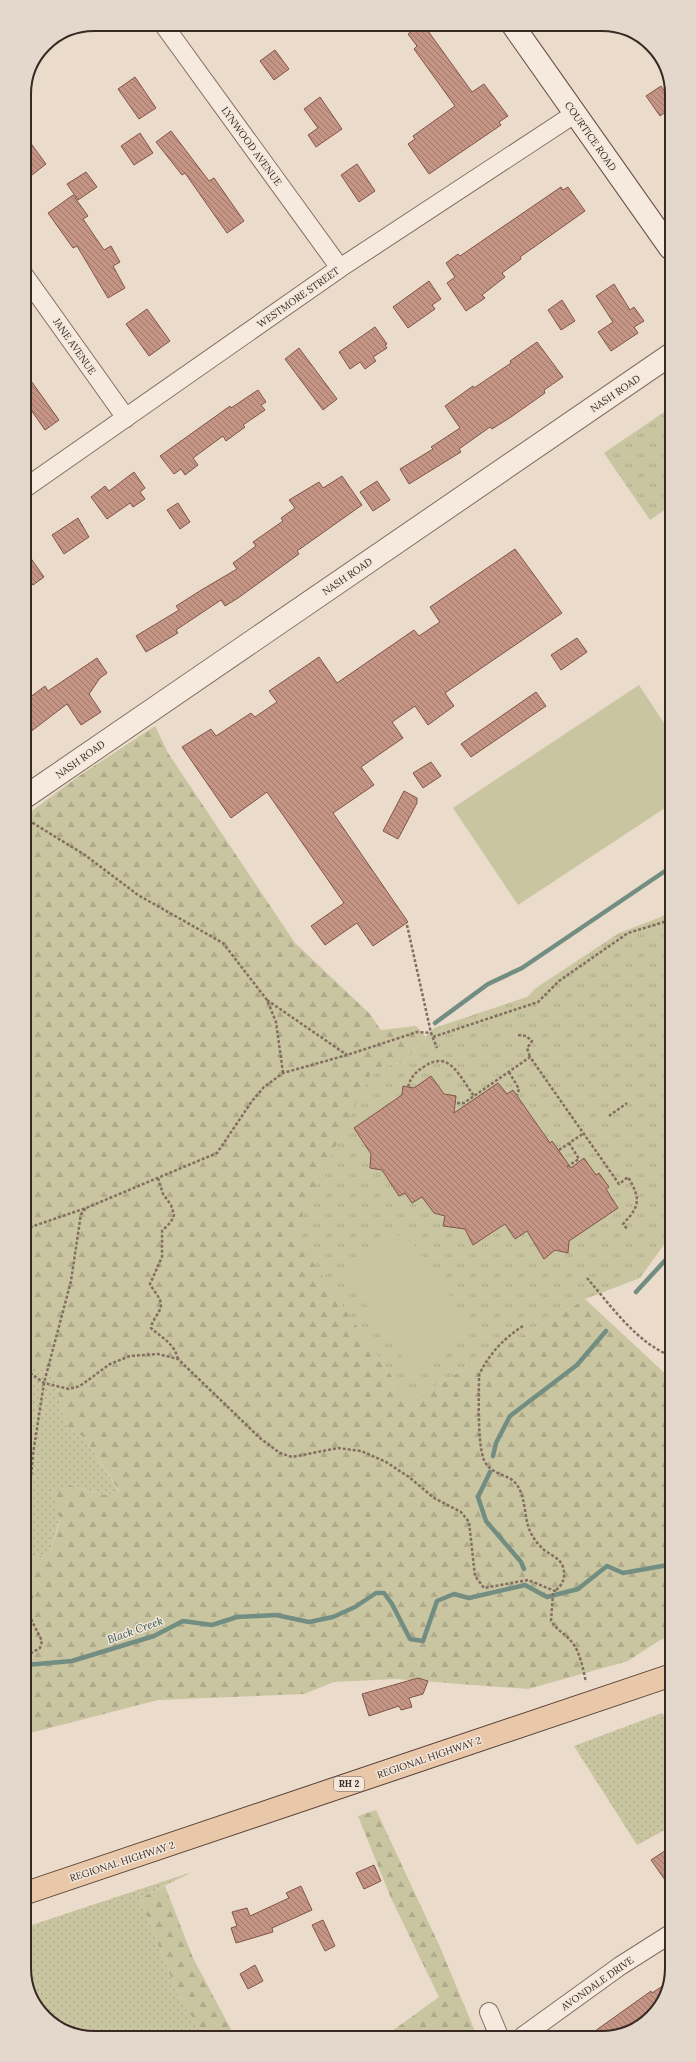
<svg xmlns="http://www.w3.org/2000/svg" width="696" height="2062" viewBox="0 0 696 2062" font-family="Lora,serif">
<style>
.grass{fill:url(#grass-dots)}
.forest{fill:url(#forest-firs)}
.park{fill:url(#park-tufts)}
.pitch{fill:#c8c5a0}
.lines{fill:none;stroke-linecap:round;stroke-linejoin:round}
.stream{stroke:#728d81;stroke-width:4.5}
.building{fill:url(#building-back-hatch);stroke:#825549}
.minor-casing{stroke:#856d61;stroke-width:20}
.tertiary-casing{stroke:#856d61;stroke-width:24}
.secondary-casing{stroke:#674f44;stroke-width:24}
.primary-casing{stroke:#543d34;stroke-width:24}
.path{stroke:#856d61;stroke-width:2.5;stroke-dasharray:3 2;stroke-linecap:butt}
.minor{stroke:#f6eade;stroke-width:18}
.tertiary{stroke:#f6eade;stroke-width:22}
.secondary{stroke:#f6eade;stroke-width:22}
.primary{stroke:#e8c8a8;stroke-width:22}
.labels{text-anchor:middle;stroke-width:3;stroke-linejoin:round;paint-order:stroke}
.shield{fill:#f2e7da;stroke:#70625a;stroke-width:1}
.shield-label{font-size:9px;font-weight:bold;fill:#382923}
.street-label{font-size:10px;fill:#382923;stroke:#f2e7da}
.water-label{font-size:11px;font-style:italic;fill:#34564d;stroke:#f2e7da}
.rim{fill:none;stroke:#382923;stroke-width:2}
</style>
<defs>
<pattern id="grass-dots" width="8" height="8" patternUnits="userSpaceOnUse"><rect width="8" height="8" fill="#c8c5a0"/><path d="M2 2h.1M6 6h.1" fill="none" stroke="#ada98a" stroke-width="1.8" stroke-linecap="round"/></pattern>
<pattern id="forest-firs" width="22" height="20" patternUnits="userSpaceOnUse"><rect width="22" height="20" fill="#c8c5a0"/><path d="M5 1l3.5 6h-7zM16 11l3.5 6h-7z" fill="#ada98a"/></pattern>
<pattern id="park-tufts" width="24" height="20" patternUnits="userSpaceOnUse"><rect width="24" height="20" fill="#c8c5a0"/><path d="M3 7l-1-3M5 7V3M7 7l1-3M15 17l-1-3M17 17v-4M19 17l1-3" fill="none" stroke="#ada98a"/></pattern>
<pattern id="building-back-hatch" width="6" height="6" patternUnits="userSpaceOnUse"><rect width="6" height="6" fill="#c49485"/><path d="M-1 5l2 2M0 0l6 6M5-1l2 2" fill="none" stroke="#a0796c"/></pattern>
</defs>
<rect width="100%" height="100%" fill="#eadbcb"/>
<!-- grass -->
<g class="grass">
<polygon points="26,1358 54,1378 68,1429 84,1437 120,1493 104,1495 70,1485 50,1552 26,1562"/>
<polygon points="662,1713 672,1727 672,1826 637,1845 574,1746"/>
<polygon points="192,1872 140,1898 175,1988 204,2037 90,2038 53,2023 26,1985 26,1927"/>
</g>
<!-- forest -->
<g class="forest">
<polygon points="155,726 168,753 295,943 369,1013 381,1030 416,1026 426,1037 404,1062 373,1069 409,1401 585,1299 671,1379 672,1636 660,1640 628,1661 528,1689 395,1679 334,1682 304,1694 158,1700 26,1734 26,1562 50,1552 60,1521 53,1493 70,1485 104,1495 120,1492 84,1437 68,1429 54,1378 26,1358 25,816 79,776"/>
<polygon points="376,1810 440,1947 477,2036 384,2037 439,1997 391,1898 358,1816"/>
<polygon points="165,1886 193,1958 235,2037 204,2037 175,1988 140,1898"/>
</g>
<!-- park -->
<g class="park">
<polygon points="670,408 670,506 650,520 604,453"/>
<polygon points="671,911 671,1235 640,1278 585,1299 409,1401 293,1234 373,1069 404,1062 434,1028 527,997 536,988 619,933 661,917"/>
</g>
<!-- pitch -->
<g class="pitch">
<polygon points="639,685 670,732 671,804 518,905 453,808"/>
<polygon points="405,1231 473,1329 412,1371 345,1273"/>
</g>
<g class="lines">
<!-- stream -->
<g class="stream">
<polyline points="435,1023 488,984 522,968 671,867"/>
<polyline points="636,1292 671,1254"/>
<polyline points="493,1456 496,1443 510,1416 577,1365 606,1331"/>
<polyline points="490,1472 478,1497 486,1521 521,1562 524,1569"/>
<polyline points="26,1665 72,1661 154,1636 183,1621 212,1625 237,1617 276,1615 309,1622 333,1617 355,1607 376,1593 384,1593 392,1604 410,1639 423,1641 437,1601 454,1594 469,1598 525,1585 547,1597 578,1589 607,1566 623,1573 668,1565 671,1562"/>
</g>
</g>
<!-- building -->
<g class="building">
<polygon points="421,24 423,24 472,92 484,84 508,116 499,122 501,125 429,174 408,144 415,139 413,136 455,106 414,49 417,46 408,34"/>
<polygon points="275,50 289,69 274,80 260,61"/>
<polygon points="135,77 156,108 139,119 118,89"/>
<polygon points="661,86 670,99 670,109 660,116 646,96"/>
<polygon points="320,97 342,129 316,147 308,135 318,128 304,109"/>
<polygon points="171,131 209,181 214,178 244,221 227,233 185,173 182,175 156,142"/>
<polygon points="140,133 153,153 134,165 121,146"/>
<polygon points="24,134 46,164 32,175 24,165"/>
<polygon points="357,164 375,191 359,202 341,175"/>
<polygon points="86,172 97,187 78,200 67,184"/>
<polygon points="561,187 563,190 568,187 585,211 520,257 521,259 502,273 505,277 482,295 485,298 466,311 447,283 455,277 446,263 458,254 460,256"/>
<polygon points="73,195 88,216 83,219 104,250 111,246 120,262 113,266 125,288 108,298 77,246 73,248 48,213"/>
<polygon points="429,281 441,299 432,305 435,309 408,328 393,307"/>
<polygon points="614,284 630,310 634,307 644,321 634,327 638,333 611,351 598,332 613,322 596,296"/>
<polygon points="562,300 575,321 561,330 548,310"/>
<polygon points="147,309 170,341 149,356 126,324"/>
<polygon points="375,327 387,344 385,345 387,348 373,357 376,361 365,369 360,362 350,369 339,352"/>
<polygon points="537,342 563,377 544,390 545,393 511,417 492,429 490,427 459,449 461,452 409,484 400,469 433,449 431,447 460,428 445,406 473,386 474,388 511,363 510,361"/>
<polygon points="299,348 337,399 323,410 285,359"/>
<polygon points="24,371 59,420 45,430 29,407 25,411"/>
<polygon points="258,390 266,402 261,405 265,410 243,425 245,427 226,441 223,436 193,458 198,465 185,475 181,469 174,474 160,456 230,406 231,408"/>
<polygon points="134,472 145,488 140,492 145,499 133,507 130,503 107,519 91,497 105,486 109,491"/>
<polygon points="342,476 362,505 297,551 299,554 238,598 225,606 221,600 176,630 178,633 146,652 136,636 179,610 176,606 203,589 237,569 233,563 256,546 253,542 283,521 281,518 295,508 289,500 319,482 323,488"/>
<polygon points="377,481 390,500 373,511 360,492"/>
<polygon points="178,503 190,522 180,529 167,510"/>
<polygon points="78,518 89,537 64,554 52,535"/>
<polygon points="515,549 562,613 445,693 454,706 428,725 415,706 392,722 403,738 361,767 374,785 333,813 408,922 373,946 357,923 325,945 311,926 344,903 267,792 231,818 182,747 211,729 216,736 251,713 255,717 277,702 269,691 319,657 337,683 414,630 419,636 440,622 430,607"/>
<polygon points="25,550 44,577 33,585 30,581 25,584"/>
<polygon points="577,638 587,652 561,670 551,655"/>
<polygon points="97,658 107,673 100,678 89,694 101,712 81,725 67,704 25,736 25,701 45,686 48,691"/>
<polygon points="536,692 546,706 471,757 461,744"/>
<polygon points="431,762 441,776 423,788 413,773"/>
<polygon points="404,791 417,798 417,803 398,839 383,831"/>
<polygon points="431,1076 444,1094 456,1096 454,1113 498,1083 507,1094 513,1090 550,1143 552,1141 571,1168 584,1158 596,1175 599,1173 609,1187 606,1189 618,1208 569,1241 568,1253 555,1250 544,1259 527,1231 515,1239 505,1224 473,1245 465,1229 443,1226 445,1216 434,1213 422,1197 412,1203 405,1193 399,1196 382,1170 370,1168 371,1154 354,1128 402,1095 403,1086 414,1088"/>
<polygon points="418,1678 428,1681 423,1694 409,1698 412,1707 401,1710 399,1706 369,1716 362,1694"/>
<polygon points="666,1850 672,1858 672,1890 651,1860"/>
<polygon points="374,1865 381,1881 364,1889 356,1873"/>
<polygon points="301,1886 312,1910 272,1928 273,1932 236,1943 231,1928 237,1926 232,1912 247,1908 250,1916 289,1898 286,1893"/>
<polygon points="323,1920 335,1946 325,1951 312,1925"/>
<polygon points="255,1965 263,1981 248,1989 240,1974"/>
<polygon points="667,1983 657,2011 620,2036 588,2036 651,1991 652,1993"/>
</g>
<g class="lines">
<!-- minor casing -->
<g class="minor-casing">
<g id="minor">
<polyline points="163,24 340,268"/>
<polyline points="24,275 126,418"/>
<polyline points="25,488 340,268 576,113"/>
<polyline points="489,2012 499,2036"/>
<polyline points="523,2036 620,1966 672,1933"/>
</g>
</g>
<!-- tertiary casing -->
<g class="tertiary-casing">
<polyline id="tertiary" points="25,797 670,355"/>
</g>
<!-- secondary casing -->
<g class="secondary-casing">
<polyline id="secondary" points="512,24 670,248"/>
</g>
<!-- primary casing -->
<g class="primary-casing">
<polyline id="primary" points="26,1893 672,1675"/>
</g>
<!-- path -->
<g class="path">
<polyline points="28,820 85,855 138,895 223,943 267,1000 276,1022 283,1073"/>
<polyline points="407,925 431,1033"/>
<polyline points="267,1000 347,1055"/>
<polyline points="518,1035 526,1036 532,1041 527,1048 530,1057"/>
<polyline points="433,1037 538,1002 559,981 628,933 664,922 671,918"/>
<polyline points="509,1072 519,1089 517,1095"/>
<path d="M408 1087C411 1076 416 1072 425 1066 450 1049 461 1079 474 1096"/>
<path d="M457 1103H464L530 1057 619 1184 628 1177C641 1199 640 1206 623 1224L628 1230"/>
<polyline points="609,1116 627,1103"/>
<polyline points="569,1143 579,1159 568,1166 570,1168"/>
<polyline points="559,1150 584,1133"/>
<path d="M158 1178 163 1194 171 1205 174 1215 171 1222 162 1231V1257L150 1284C153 1290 160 1297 161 1304 161 1313 152 1319 151 1328 162 1338 174 1343 178 1359"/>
<polyline points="25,1229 86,1208 217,1153 252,1101 264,1087 283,1073 347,1055 417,1032 431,1033 437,1048"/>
<path d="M587 1278C611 1306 637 1343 671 1356"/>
<path d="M523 1326C504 1338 489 1354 479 1375 479 1396 477 1442 484 1460 491 1476 509 1473 517 1485 527 1499 523 1520 532 1535 534 1539 537 1543 541 1547 547 1554 560 1557 563 1567 566 1578 563 1584 555 1591"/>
<path d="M26 1370 44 1383 69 1389 80 1386 110 1364 130 1356 158 1354 178 1359 261 1439 280 1453 292 1457 338 1448 361 1451 386 1462 409 1477 434 1498 461 1512 469 1522 475 1576 484 1588 528 1580 555 1591 553 1594 551 1621C558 1631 564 1633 571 1641 580 1651 583 1669 586 1682"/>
<path d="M26 1656 40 1648 42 1641 27 1611C32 1601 33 1594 27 1585L29 1552 27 1520 33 1454 44 1383 71 1281 81 1214 86 1208"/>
</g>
<!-- minor -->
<use href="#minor" class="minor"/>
<!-- tertiary -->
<use href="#tertiary" class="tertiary"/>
<!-- secondary -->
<use href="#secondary" class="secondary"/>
<!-- primary -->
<use href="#primary" class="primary"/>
</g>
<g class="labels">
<!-- shield labels -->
<rect class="shield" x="334" y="1777" width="30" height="14" rx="3"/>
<g class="shield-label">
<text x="349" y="1787">RH 2</text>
</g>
<!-- street labels -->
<g class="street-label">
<text transform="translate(591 136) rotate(55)" y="4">COURTICE ROAD</text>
<text transform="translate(252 146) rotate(54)" y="4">LYNWOOD AVENUE</text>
<text transform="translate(298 297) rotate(-35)" y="4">WESTMORE STREET</text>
<text transform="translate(75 346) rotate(55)" y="4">JANE AVENUE</text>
<text transform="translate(615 393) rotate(-34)" y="4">NASH ROAD</text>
<text transform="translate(347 576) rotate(-34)" y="4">NASH ROAD</text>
<text transform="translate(80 759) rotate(-35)" y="4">NASH ROAD</text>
<text transform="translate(429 1757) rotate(-19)" y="4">REGIONAL HIGHWAY 2</text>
<text transform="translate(122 1861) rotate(-18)" y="4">REGIONAL HIGHWAY 2</text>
<text transform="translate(597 1983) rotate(-35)" y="4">AVONDALE DRIVE</text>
</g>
<!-- water labels -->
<g class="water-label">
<text transform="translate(135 1630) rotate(-20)" y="4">Black Creek</text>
</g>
</g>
<!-- crop -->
<path d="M0 0H696V2062H0ZM94 31H602A63 63 0 0 1 665 94V1968A63 63 0 0 1 602 2031H94A63 63 0 0 1 31 1968V94A63 63 0 0 1 94 31Z" fill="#e3d8cb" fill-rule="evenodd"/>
<path class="rim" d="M94 31H602A63 63 0 0 1 665 94V1968A63 63 0 0 1 602 2031H94A63 63 0 0 1 31 1968V94A63 63 0 0 1 94 31Z"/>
</svg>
